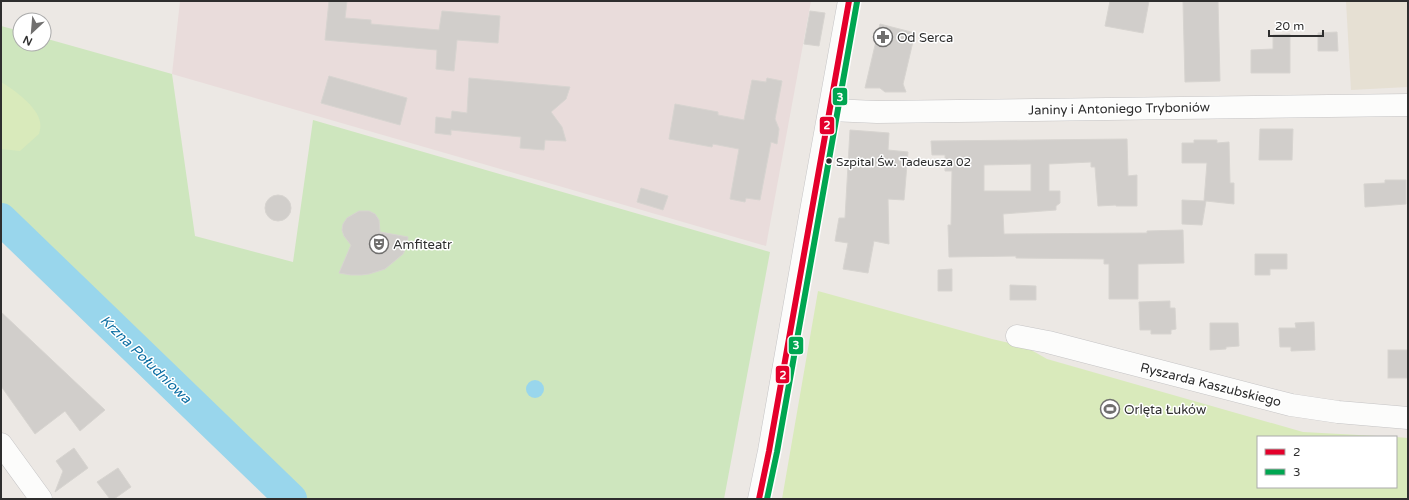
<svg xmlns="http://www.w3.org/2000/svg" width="1409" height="500" viewBox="0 0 1409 500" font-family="'Varela Round',sans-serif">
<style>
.education{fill:#e6e0d3}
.medical{fill:#e9dcdb}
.green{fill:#cee6be}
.pitch{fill:#d9eabb}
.water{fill:#99d6ec}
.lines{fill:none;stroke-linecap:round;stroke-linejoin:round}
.river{stroke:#99d6ec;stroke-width:32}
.building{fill:#d1cecb;stroke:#d7d4d0;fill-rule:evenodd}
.minor-casing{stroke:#c5c4c5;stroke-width:23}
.minor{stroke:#fcfcfb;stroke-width:22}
.bus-1-casing{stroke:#fff;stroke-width:9}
.bus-2-casing{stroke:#fff;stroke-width:9}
.bus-1{stroke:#e4002b;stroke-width:6}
.bus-2{stroke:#00a651;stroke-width:6}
.bus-dot{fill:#2e2e2e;stroke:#fff;stroke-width:1.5}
.labels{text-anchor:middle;stroke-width:3;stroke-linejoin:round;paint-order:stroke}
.bus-label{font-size:12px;fill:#2e2e2e;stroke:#fff;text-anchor:start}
.poi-label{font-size:13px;fill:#2e2e2e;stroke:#fff;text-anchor:start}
.street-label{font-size:13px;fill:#2e2e2e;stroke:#fff}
.water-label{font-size:14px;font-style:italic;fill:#0d6fa3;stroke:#fff}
.line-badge{stroke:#fff;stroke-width:1.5}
.badge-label{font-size:11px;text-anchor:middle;font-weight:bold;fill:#fff}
</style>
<rect width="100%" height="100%" fill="#ece8e4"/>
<!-- education -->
<polygon class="education" points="1346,1 1408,1 1408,87 1351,90"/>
<!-- medical -->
<polygon class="medical" points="180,1 811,1 766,246 172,74"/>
<!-- green -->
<polygon class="green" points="1,26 20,31 20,44 44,44 44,38 172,74 195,236 293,262 313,120 770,252 724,499 308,499 1,207"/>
<!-- pitch -->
<g class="pitch">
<path d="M1 82C13 89 38 107 40 122 41 126 40 130 39 134L20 151 1 149Z"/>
<polygon points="818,291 992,339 1026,347 1047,359 1303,432 1396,437 1258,437 1258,487 1396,487 1396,437 1408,438 1408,499 782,499"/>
</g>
<!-- water -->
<circle class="water" cx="535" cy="389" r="9"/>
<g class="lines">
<!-- river -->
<polyline class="river" points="1,219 291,499"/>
</g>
<!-- building -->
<g class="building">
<polygon points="329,1 347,1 345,18 371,20 371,24 439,30 442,11 500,16 498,43 457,40 454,71 436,69 437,50 325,40"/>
<polygon points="1110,1 1149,1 1143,33 1105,26"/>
<polygon points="1218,1 1220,81 1185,82 1183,2"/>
<polygon points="810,11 825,13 819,46 804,44"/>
<polygon points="880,24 915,33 903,84 906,92 885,92 880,88 865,88"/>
<polygon points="1337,32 1338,51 1318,51 1318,33"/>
<polygon points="1290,34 1290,73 1251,73 1251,50 1273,49 1273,35"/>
<polygon points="329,76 407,98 400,125 321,103"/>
<polygon points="469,78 570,87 566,99 551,112 562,127 566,141 545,140 544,150 520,148 521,137 451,130 451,135 435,133 436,117 451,119 452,111 467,113"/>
<polygon points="767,78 782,81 775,119 779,129 777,144 771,142 760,200 746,198 745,202 730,199 739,149 713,144 712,147 669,139 675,104 718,112 718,115 744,120 752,80 766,82"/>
<polygon points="1260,129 1293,129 1292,160 1259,160"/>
<polygon points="850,130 889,133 888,150 908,152 904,200 888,199 889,244 874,241 868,273 843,269 848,243 835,241 839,218 845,218"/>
<path d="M1127 139 1128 176 1137 175V206H1116V205L1098 206 1095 167H1091V162L1049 164V191H1060V203L1056 206V210L1003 214 1004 234 1147 233V231L1183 230 1184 263 1138 264V299H1109V264H1104V259L1016 258V256L949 257 948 225H951L952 171H945V155H932L931 141ZM1031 164V191H984V165Z"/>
<polygon points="1194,140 1217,140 1217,143 1229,142 1230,183 1234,183 1234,204 1206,201 1202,225 1182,224 1182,200 1204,201 1207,163 1182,163 1182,143 1194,143"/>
<polygon points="1385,180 1406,180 1406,204 1365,207 1364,184 1385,183"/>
<polygon points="641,188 668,196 663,210 637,202"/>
<circle cx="278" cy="208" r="13"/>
<polygon points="359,211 369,211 375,214 379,220 380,232 408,237 407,245 403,254 385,269 369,274 361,275 351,275 339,273 351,245 344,236 342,230 343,224 347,218"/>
<polygon points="1255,254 1287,254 1287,269 1270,269 1270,275 1255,275"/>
<polygon points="952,269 952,291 938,291 938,270"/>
<polygon points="1010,285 1036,286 1036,300 1010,300"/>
<polygon points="1170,301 1170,308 1175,308 1176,329 1171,330 1171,334 1151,334 1151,330 1140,330 1139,302"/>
<polygon points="1,312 105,410 80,431 65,411 35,434 1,386"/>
<polygon points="1314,322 1315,350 1291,351 1291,347 1280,347 1279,328 1296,328 1295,323"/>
<polygon points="1210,323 1238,323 1239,346 1226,347 1226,349 1210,350"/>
<rect x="1388" y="350" width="20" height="28"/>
<polygon points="74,448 88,468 55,492 63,471 56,461"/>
<polygon points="118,468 131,487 114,499 110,499 97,482"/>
</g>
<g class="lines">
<!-- minor casing -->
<g class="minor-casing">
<g id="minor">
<polyline points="830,110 877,112 1408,105"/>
<polyline points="1017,336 1048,342 1291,405 1338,412 1408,418"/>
<polyline points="1,444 41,499"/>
<polyline points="759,499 769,451 811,211 849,1"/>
</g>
</g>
<!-- minor -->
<use href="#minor" class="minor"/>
<!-- bus-1 casing -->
<g class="bus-1-casing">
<polyline id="bus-1" points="759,499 769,451 849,1"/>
</g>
<!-- bus-2 casing -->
<g class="bus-2-casing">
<polyline id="bus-2" points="767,499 777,452 857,2"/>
</g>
<!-- bus-1 -->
<use href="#bus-1" class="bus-1"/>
<!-- bus-2 -->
<use href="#bus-2" class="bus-2"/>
</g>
<!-- icons -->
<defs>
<g id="pharmacy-ring" transform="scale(1)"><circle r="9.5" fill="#fff" stroke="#706f6e" stroke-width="1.5"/><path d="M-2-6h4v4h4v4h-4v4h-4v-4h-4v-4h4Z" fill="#706f6e"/></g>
<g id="theatre-ring" transform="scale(1)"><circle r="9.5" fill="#fff" stroke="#706f6e" stroke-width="1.5"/><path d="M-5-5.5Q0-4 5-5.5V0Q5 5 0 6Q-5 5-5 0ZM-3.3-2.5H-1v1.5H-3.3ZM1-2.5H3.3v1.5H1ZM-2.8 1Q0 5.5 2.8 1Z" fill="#706f6e"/></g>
<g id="stadium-ring" transform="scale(1)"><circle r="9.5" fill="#fff" stroke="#706f6e" stroke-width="1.5"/><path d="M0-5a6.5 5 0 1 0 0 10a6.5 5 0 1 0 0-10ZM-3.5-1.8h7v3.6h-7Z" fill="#706f6e"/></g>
</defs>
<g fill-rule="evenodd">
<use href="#pharmacy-ring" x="883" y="37"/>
<use href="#theatre-ring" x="379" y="244"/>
<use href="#stadium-ring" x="1110" y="409"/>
</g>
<!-- markers -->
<circle class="bus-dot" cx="829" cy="161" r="3.5"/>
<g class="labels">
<!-- bus labels -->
<g class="bus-label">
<text x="836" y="166">Szpital Św. Tadeusza 02</text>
</g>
<!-- poi labels -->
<g class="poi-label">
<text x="897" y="42">Od Serca</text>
<text x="393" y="249">Amfiteatr</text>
<text x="1124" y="414">Orlęta Łuków</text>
</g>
<!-- street labels -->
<g class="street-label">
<text transform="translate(1119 108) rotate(-1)" y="5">Janiny i Antoniego Tryboniów</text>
<text transform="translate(1211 384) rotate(14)" y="5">Ryszarda Kaszubskiego</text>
</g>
<!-- water labels -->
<g class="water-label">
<text transform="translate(146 359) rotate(44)" y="5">Krzna Południowa</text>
</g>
</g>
<g class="line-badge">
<rect x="832" y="87" width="16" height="19" rx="4" fill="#00a651"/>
<rect x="819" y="116" width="16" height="19" rx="4" fill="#e4002b"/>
<rect x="788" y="336" width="16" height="19" rx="4" fill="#00a651"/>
<rect x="775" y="365" width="15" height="19" rx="4" fill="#e4002b"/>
</g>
<g class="badge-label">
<text x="840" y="101">3</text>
<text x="827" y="129">2</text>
<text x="796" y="349">3</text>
<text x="783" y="379">2</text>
</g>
<!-- border -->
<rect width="1409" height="500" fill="none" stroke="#2e2e2e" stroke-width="4"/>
<!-- legend -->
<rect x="1257" y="436" width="140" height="52" fill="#ffffff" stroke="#ababab"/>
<rect x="1265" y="449" width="20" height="6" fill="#e4002b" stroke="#ababab"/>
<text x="1293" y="456" font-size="12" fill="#2e2e2e">2</text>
<rect x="1265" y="469" width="20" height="6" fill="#00a651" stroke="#ababab"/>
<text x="1293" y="476" font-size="12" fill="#2e2e2e">3</text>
<!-- north arrow -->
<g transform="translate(32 32) rotate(206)"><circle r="19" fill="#ffffff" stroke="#ababab"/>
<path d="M0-3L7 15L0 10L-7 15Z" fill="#706f6e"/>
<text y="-6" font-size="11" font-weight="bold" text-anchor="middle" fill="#2e2e2e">N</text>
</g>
<!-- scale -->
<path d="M1269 30v6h54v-6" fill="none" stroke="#2e2e2e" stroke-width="2"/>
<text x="1275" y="30" font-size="12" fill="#2e2e2e" stroke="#ffffff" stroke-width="3" paint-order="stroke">20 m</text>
</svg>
